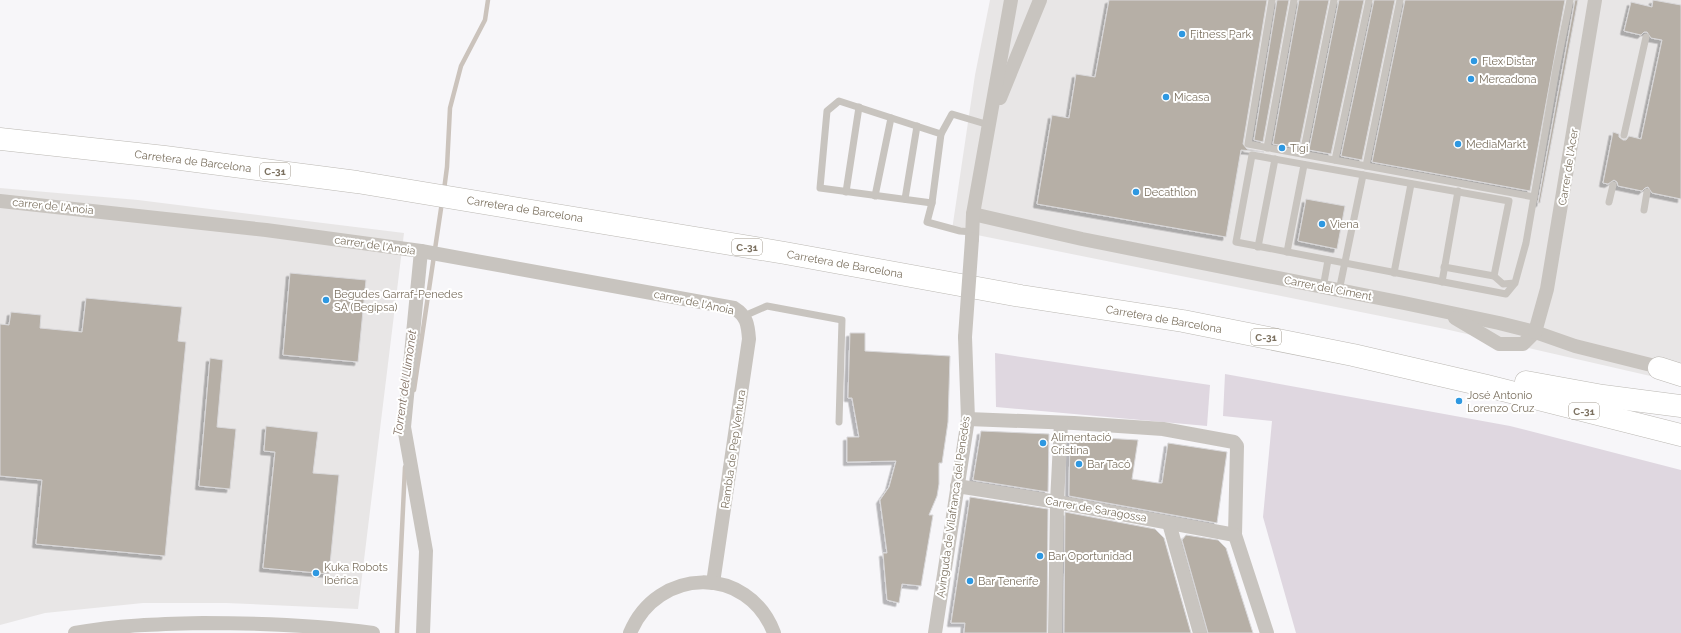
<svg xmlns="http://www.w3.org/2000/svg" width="1681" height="633" viewBox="0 0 1681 633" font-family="Raleway,sans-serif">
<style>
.built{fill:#e8e6e6}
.green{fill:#dfd7e0}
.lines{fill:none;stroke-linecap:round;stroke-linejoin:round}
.stream{stroke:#cbc3bc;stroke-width:4.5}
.building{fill:#b6afa6;stroke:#d9d8da;filter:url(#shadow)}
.highway-casing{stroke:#bbb8b3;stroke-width:23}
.lane{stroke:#c8c4bf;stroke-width:7}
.street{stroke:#c8c4bf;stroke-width:14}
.highway{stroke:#fff;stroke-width:22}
.street-bridge{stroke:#c8c4bf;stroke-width:14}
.poi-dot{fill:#2e98e1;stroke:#fff;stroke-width:1.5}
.labels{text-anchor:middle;stroke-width:4;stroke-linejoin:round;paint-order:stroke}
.shield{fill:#fff;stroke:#a39b8f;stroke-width:1}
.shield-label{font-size:10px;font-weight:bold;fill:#7b705f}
.poi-label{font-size:11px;fill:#7b705f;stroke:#fff;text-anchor:start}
.street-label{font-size:11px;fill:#7b705f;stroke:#fff}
.water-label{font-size:12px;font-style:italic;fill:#827164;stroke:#fff}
</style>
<defs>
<filter id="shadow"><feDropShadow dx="-3.5" dy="3.5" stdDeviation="0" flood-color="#0004"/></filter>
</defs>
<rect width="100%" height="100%" fill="#f7f6f9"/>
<!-- built -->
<g class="built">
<polygon points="990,0 1681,0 1681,383 1445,329 952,230 975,75"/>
<polygon points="0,188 138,200 404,233 358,609 226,603 143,603 45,613 0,625"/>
</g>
<!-- green -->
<g class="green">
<polygon points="995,353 1210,385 1207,426 996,407"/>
<polygon points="1225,374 1510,426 1681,470 1681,633 1296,633 1263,517 1272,421 1223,416"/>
</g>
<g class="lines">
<!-- stream -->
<g class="stream">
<polyline points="444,190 447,167 450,108 461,66 485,20 488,0"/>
<polyline points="414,390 442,202"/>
<polyline points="397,633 405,467"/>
</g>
</g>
<!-- building -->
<g class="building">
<polygon points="1109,0 1267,0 1243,144 1247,149 1264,152 1241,150 1226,237 1037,204 1052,115 1069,118 1076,74 1095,77"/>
<polygon points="1277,0 1289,0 1263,142 1254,140"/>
<polygon points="1299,0 1329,0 1299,148 1273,144"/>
<polygon points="1339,0 1364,0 1331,154 1309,150"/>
<polygon points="1374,0 1395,0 1362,160 1341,156"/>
<polygon points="1405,0 1565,0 1530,191 1372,162"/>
<polygon points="1575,0 1578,0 1540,203 1538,203"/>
<polygon points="1653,0 1681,5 1681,199 1652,193 1648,187 1645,188 1642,191 1618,186 1617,182 1614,180 1608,184 1603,183 1613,132 1619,134 1619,137 1623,140 1626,140 1629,136 1641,139 1662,40 1651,38 1647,32 1644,32 1641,35 1624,31 1631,2 1652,7"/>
<polygon points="1306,199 1345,206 1337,249 1298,241"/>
<polygon points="290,273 366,280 358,362 283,355"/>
<polygon points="86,298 182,307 178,341 186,342 165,556 36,544 42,480 0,476 0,324 9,325 11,312 41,315 40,328 82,332"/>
<polygon points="850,333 865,333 865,351 950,356 948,422 942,463 939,463 939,484 937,496 929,515 933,515 921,586 902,584 899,603 887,600 883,553 887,553 880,500 889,487 896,461 847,462 847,437 859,437 852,398 848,398"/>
<polygon points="210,358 223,360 217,427 236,429 230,489 199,486"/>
<polygon points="266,426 318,432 313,473 339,475 329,574 263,568 275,452 264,451"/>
<polygon points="981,431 1049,434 1048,492 973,480"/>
<polygon points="1070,436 1138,440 1132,479 1158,483 1162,483 1168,443 1227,452 1217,523 1069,496"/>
<polygon points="970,497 1048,509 1047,633 964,633 965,623 951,623"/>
<polygon points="1065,512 1155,529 1164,538 1191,633 1064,633"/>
<polygon points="1186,535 1218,540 1226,548 1253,633 1208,633 1182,540"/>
</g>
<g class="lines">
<!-- highway casing -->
<g class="highway-casing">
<g id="highway">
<polyline points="0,139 165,157 357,182 785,253 1021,296 1183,321 1353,355 1487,386 1681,435"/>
<polyline points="1659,368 1681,375"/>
<polyline points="1526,382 1603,396 1681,406"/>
</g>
</g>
<!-- lane -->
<g class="lane">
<polyline points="1272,0 1248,144 1534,197"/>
<polygon points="839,101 941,134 932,203 820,188 827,111"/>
<polyline points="941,134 952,114 989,125"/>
<polyline points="1624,135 1646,37"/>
<polyline points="1267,148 1294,0"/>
<polyline points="1303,154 1334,0"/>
<polyline points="1335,160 1369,0"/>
<polyline points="1366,166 1400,0"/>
<polyline points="846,192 859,107"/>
<polyline points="875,196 891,118"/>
<polyline points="905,199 917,126"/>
<polyline points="1609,202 1613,185"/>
<polyline points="932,203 927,222 960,231 972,232"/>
<polyline points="1644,210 1647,192"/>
<polyline points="1258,247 1275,159"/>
<polyline points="1287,252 1304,165"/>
<polyline points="1444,267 1494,276"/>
<polyline points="1394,273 1411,184"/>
<polyline points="1442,282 1458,191"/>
<polyline points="1515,283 1503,284 1494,276 1509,201 1252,155 1236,242 1506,294 1515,283 1526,243 1556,69 1570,0"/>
<polyline points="1323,288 1328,260"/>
<polyline points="1339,291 1363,175"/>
<polyline points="744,316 767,306 842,320 839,422"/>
</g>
<!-- street -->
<g class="street">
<polyline points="1000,98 1040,0"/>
<path d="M0 201 266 230 421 251 734 308C747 316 748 325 749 339L713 583"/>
<polyline points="973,214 1082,239 1404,303 1499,323 1535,332 1575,346 1667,369"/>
<polyline points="972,239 973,214 1011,0"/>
<polyline points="421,251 404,427 426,551 423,633"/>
<polyline points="1455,318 1499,344 1523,344 1535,332"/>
<polyline points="1535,332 1547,289 1595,0"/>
<polyline points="968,419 1074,423 1163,429 1234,442 1237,446 1235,535 1267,633"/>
<polyline points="957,486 1057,502 1235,535"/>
<polyline points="1169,523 1200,633"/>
<path d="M75 633C117 625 160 624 203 623 260 623 316 625 373 633"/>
<path d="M630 633C657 567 748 564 774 633"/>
<polyline points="935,633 968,419 965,337"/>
<polyline points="1055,633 1057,502 1061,423"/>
</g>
<!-- highway -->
<use href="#highway" class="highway"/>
<!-- street-bridge -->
<polyline class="street-bridge" points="965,337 972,239"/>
</g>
<!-- markers -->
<g class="poi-dot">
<circle cx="1182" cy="34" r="4"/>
<circle cx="1474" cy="61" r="4"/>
<circle cx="1471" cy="79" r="4"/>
<circle cx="1166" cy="97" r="4"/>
<circle cx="1458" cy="144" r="4"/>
<circle cx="1282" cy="148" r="4"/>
<circle cx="1136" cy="192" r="4"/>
<circle cx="1322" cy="224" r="4"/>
<circle cx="326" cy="300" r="4"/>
<circle cx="1459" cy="401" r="4"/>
<circle cx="1043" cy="443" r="4"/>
<circle cx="1079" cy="464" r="4"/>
<circle cx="1040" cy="556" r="4"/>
<circle cx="316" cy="573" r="4"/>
<circle cx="970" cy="581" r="4"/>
</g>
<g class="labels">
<!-- shield labels -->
<g class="shield">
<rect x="260" y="163" width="30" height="16" rx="3"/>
<rect x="732" y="239" width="30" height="16" rx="3"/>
<rect x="1251" y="329" width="30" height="16" rx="3"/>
<rect x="1569" y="403" width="30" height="16" rx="3"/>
</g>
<g class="shield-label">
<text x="275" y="175">C-31</text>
<text x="747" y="251">C-31</text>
<text x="1266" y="341">C-31</text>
<text x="1584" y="415">C-31</text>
</g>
<!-- poi labels -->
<g class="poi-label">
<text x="1190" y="38">Fitness Park</text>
<text x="1482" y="65">Flex Distar</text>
<text x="1479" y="83">Mercadona</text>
<text x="1174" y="101">Micasa</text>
<text x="1466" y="148">MediaMarkt</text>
<text x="1290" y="152">Tigi</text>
<text x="1144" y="196">Decathlon</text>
<text x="1330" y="228">Viena</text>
<text x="334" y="298">Begudes Garraf-Penedes<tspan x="334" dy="13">SA (Begipsa)</tspan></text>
<text x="1467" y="399">José Antonio<tspan x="1467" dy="13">Lorenzo Cruz</tspan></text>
<text x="1051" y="441">Alimentació<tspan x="1051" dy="13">Cristina</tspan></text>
<text x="1087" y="468">Bar Tacó</text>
<text x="1048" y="560">Bar Oportunidad</text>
<text x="324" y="571">Kuka Robots<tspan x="324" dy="13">Ibérica</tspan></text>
<text x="978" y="585">Bar Tenerife</text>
</g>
<!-- street labels -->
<g class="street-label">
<text transform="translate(193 161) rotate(7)" y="4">Carretera de Barcelona</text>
<text transform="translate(1568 167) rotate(-81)" y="4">Carrer de l'Acer</text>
<text transform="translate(53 206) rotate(6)" y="4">carrer de l'Anoia</text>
<text transform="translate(525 209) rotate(9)" y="4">Carretera de Barcelona</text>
<text transform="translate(375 245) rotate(8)" y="4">carrer de l'Anoia</text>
<text transform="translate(845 264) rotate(10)" y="4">Carretera de Barcelona</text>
<text transform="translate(1328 288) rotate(11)" y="4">Carrer del Ciment</text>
<text transform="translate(694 302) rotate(12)" y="4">carrer de l'Anoia</text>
<text transform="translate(1164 319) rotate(10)" y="4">Carretera de Barcelona</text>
<text transform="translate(733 449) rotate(-82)" y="4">Rambla de Pep Ventura</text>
<text transform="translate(953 507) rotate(-82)" y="4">Avinguda de Vilafranca del Penedès</text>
<text transform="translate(1096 509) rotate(10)" y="4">Carrer de Saragossa</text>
</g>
<!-- water labels -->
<g class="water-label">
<text transform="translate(405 383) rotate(-82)" y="4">Torrent del Llimonet</text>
</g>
</g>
</svg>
